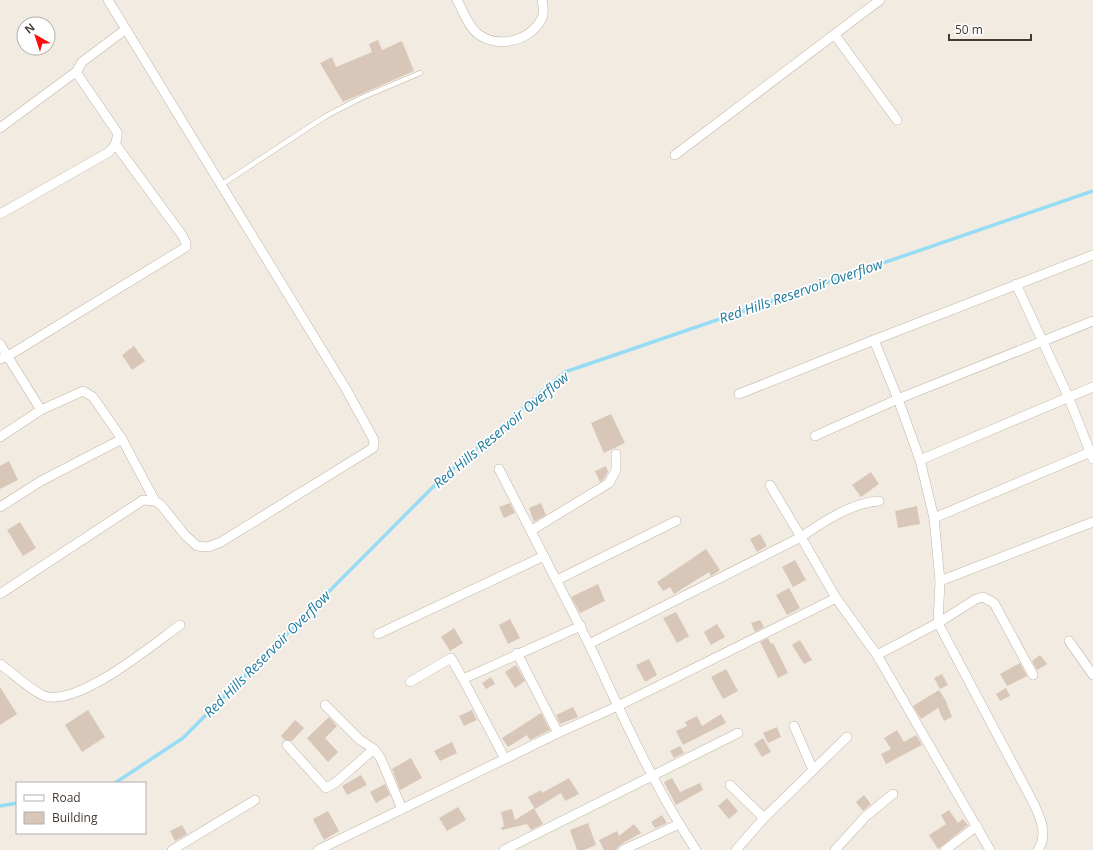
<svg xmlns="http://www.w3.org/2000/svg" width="1093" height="850" viewBox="0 0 1093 850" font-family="'Open Sans',sans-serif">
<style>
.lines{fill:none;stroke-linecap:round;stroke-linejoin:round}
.stream{stroke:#97dcf5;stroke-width:3.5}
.building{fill:#d8c7b9}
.lane-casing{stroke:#c1b4a6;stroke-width:5.5}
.street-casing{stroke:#c1b4a6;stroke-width:10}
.lane{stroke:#fff;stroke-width:4.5}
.street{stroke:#fff;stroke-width:9}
.labels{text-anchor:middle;stroke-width:3.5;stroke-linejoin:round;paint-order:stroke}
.water-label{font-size:14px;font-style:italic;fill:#217b9e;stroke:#fff}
</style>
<rect width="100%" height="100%" fill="#f2ebe1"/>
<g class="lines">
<!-- stream -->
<g class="stream">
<polyline points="115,783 183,738 437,483 565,372 1093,191"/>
<polyline points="0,806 17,803"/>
</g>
</g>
<!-- building -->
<g class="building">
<polygon points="378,40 382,50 402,41 414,71 343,102 320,63 332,57 336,67 372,52 369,44"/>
<polygon points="134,346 145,361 132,370 122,355"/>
<polygon points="611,414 625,443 604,453 591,423"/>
<polygon points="9,461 18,480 0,489 0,466"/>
<polygon points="606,466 608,472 604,479 600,482 595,471"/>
<polygon points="871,472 879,484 861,497 852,485"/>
<polygon points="510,503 515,513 504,518 499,507"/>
<polygon points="541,503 546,515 534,522 529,508"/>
<polygon points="917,506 920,524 898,528 895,511"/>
<polygon points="20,522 36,548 23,556 7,530"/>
<polygon points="760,534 767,546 757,552 750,539"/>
<polygon points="706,549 720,570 711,576 709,572 674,594 670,587 663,591 657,582"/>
<polygon points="795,560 806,580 793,587 782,567"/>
<polygon points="598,584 605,601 580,613 571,597"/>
<polygon points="789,588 800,608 787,615 776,595"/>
<polygon points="676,612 689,636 677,643 663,618"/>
<polygon points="510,619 520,638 508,644 499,625"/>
<polygon points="760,620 764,627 755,632 751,623"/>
<polygon points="717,624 725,637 711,645 704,632"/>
<polygon points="454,628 463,643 450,651 441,637"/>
<polygon points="768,638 771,644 773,643 788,673 778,678 760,642"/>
<polygon points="800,640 812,660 804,664 792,645"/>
<polygon points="1040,655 1047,664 1037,670 1032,661"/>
<polygon points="649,659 657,675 645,682 636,665"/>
<polygon points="1020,663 1027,676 1007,686 1000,674"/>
<polygon points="516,665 525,681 515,688 505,672"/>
<polygon points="726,669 738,691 723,699 711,677"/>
<polygon points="942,674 948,685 940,689 934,678"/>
<polygon points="491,677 495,684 486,689 482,683"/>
<polygon points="0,687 17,714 0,725"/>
<polygon points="1006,688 1010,696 1000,701 996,694"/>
<polygon points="939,690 946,701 952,717 944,721 938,708 921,719 913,706"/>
<polygon points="573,707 578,717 560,724 556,715"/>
<polygon points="88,710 105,737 82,752 65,725"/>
<polygon points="472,710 477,720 464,726 459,716"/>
<polygon points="541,713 550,730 530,740 527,735 508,747 502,738"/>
<polygon points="721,714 726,723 683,745 676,731 687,726 685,722 697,716 702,726"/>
<polygon points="329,717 337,726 325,738 338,752 328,762 307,738"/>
<polygon points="295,720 304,728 292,741 285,740 281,736"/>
<polygon points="777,727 781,737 768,743 763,733"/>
<polygon points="897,730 904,742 916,735 922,745 886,764 881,754 891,749 884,738"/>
<polygon points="763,738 771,752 762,757 754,744"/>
<polygon points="452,742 457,753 440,761 434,751"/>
<polygon points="680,746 684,753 674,758 670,751"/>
<polygon points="411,758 422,778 400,790 392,769"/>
<polygon points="361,775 367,785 347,795 342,786"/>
<polygon points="569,778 579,794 565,801 561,793 535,809 528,797 541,790 542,793"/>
<polygon points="672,778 680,792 700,783 703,790 676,805 664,782"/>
<polygon points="385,784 390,795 376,803 370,792"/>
<polygon points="864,795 871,804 863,811 856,802"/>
<polygon points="727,798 738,811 729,819 718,806"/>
<polygon points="458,807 466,820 447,831 439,818"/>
<polygon points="534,808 543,824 531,830 527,824 502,830 501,828 504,826 501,812 512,809 515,820"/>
<polygon points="949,810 958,823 963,819 968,825 938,849 929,835 946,824 941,815"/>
<polygon points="328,811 339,831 324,840 313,819"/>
<polygon points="662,815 667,823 655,828 651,822"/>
<polygon points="588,823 596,845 584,850 577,850 570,830"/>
<polygon points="634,824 641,833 620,845 616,850 604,850 599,840 617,831 619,836"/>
<polygon points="182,825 187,834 175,841 170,831"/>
</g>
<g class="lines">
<!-- lane casing -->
<g class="lane-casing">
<polyline id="lane" points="221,185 326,116 361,98 420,73"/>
</g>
<!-- street casing -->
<g class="street-casing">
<g id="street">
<path d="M457 0C463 11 468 26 478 34 498 49 531 41 542 18 544 14 543 5 542 0"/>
<polyline points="835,35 897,120"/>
<polyline points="0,128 77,71"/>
<polyline points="675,155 880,0"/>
<path d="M0 214 109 152C115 145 118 141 117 132L78 75 77 71 82 62 126 29"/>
<polyline points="1016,284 1068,396 1093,459"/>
<polyline points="0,344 41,410"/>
<polyline points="0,359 8,356 186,247 186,243 182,235 116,145"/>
<polyline points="739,394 874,340"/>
<polyline points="815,436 898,399 1093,321"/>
<polyline points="0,437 41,410 83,391 93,397 122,439"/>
<polyline points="920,460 1093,387"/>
<polyline points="499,469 589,644"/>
<path d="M770 485 801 537C823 522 851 503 879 501"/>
<polyline points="0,507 41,481 122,439 155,501"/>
<polyline points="934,518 1093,451"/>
<polyline points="532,530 609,483 616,470 616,454"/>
<polyline points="557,580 676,521"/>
<polyline points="940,581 1093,522"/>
<polyline points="0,594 143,500 155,501 161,505 185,535 197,546 208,547 221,542 373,448 374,440 346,389 108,0"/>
<polyline points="378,634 544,556"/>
<polyline points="1069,641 1093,675"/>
<polyline points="517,653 558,733"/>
<polyline points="877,655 938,623 976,599 983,597 994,603 1033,675"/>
<path d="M0 664C11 672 31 690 42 695 75 710 152 645 180 625"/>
<polyline points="410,682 451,658 463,679"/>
<polyline points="325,705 360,740 374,749 381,759 402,809"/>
<polyline points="794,726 813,770"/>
<polyline points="287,745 326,788 335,783 374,749"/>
<polyline points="505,759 463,679 581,626"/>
<polyline points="730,785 764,818"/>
<polyline points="172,850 255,800"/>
<polyline points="318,850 558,733 618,706 836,598"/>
<polyline points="504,850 738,733"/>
<polyline points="623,850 679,824"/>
<path d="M696 850C653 786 622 714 589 644L801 537 836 598 877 655 990 850"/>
<polyline points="736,850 764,818 847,737"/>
<polyline points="835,850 865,817 893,794"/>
<polyline points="945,850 977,826"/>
<path d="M1038 850C1048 834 1041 820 1034 804L938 623 940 581 934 518 920 460 898 399 874 340 1093 255"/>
</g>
</g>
<!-- lane -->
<use href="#lane" class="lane"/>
<!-- street -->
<use href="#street" class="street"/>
</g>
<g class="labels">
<!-- water labels -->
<g class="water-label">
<text transform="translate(801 291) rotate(-19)" y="5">Red Hills Reservoir Overflow</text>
<text transform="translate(501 430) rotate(-40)" y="5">Red Hills Reservoir Overflow</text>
<text transform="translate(267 654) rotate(-45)" y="5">Red Hills Reservoir Overflow</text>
</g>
</g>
<!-- legend -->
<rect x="16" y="782" width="130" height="52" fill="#ffffff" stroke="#b4b0ad"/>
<rect x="24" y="795" width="20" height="6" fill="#ffffff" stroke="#b4b0ad"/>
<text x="52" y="802" font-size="12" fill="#443a32">Road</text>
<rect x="24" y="812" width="20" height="12" fill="#d8c7b9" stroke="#b4b0ad"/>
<text x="52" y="822" font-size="12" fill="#443a32">Building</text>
<!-- north arrow -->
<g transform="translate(36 36) rotate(321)"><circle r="19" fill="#ffffff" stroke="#b4b0ad"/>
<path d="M0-3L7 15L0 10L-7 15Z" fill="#ff0d0b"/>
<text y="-6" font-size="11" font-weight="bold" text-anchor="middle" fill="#443a32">N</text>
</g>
<!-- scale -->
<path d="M949 34v6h82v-6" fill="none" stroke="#443a32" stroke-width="2"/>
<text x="955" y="34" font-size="12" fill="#443a32" stroke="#ffffff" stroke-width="3" paint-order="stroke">50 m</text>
</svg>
